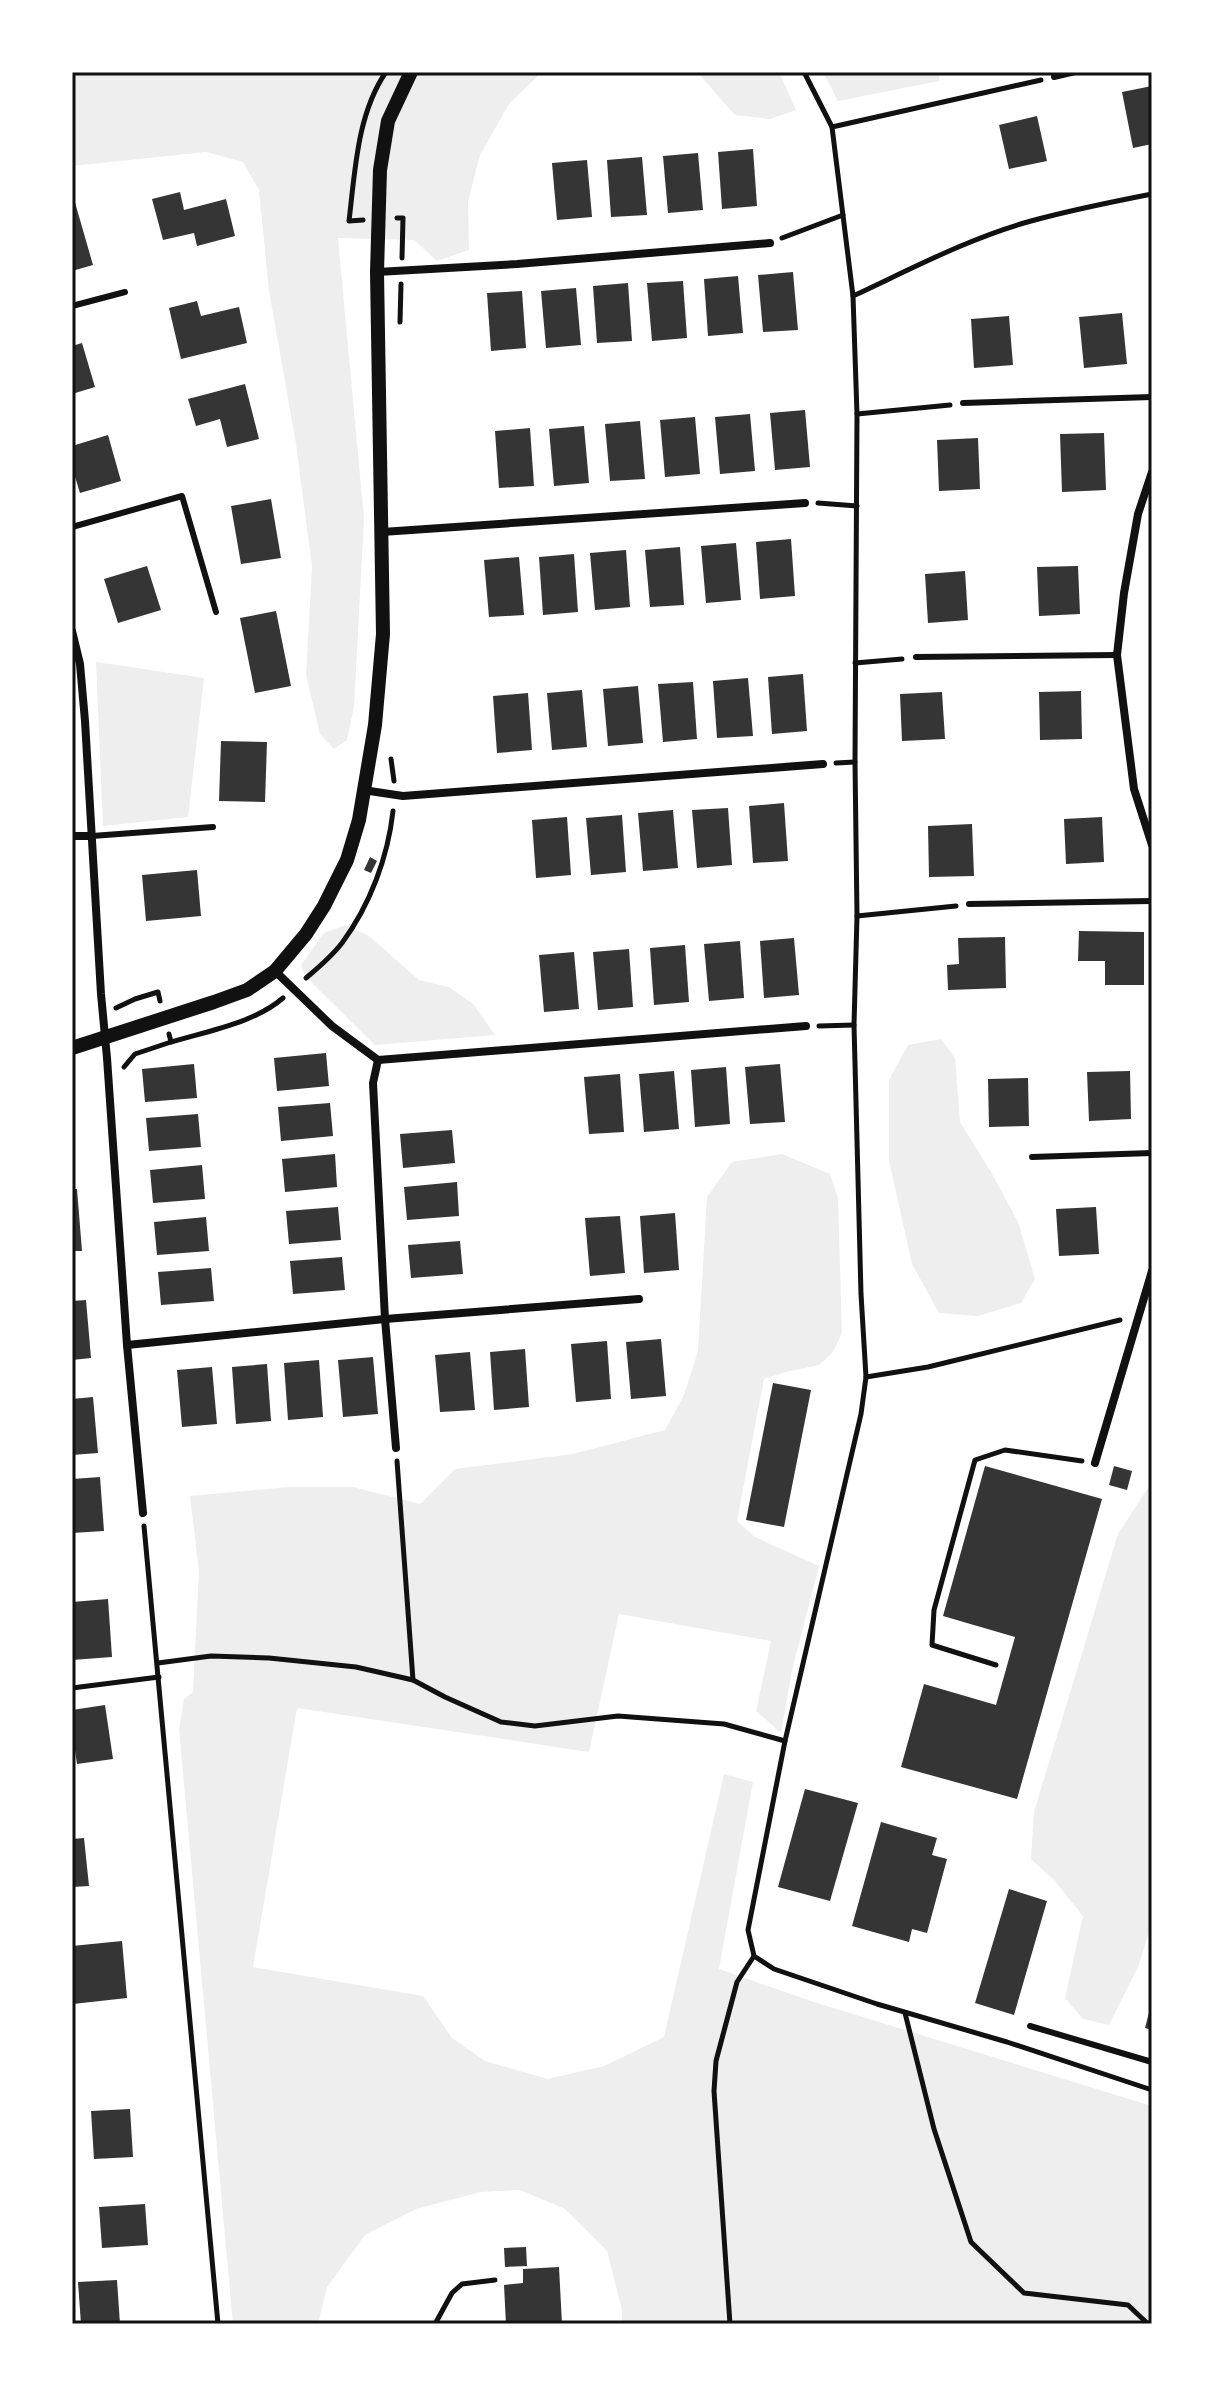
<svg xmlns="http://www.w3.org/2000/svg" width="1224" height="2396" viewBox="0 0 1224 2396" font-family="'Sofia Sans Condensed',sans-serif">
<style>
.green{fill:#eee}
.building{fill:#353535}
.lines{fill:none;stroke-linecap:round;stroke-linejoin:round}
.path{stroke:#111;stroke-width:5}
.service{stroke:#111;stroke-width:6}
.minor{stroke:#111;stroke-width:8}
.tertiary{stroke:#111;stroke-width:14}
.neatline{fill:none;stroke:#111;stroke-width:3}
</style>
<rect width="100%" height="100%" fill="#fff"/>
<!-- green -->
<g class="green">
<polygon points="72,72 542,72 509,104 480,155 468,202 469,250 437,261 414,240 338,238 364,519 354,707 347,740 334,749 320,734 306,675 312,567 296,444 269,291 259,190 243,162 206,152 72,166"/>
<polygon points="697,72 779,72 796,110 770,119 735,115"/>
<polygon points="823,72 939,72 939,81 838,101"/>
<polygon points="96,662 204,678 188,817 103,826"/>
<polygon points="346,925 369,936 419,980 449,987 473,1004 495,1035 375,1045 306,977 301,965 324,933"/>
<polygon points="941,1039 955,1058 960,1122 991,1172 1018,1222 1035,1279 1021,1303 978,1316 939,1313 912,1264 889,1161 889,1080 908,1045"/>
<polygon points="782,1154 830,1174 838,1198 842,1333 833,1352 819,1365 786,1372 764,1379 737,1521 755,1537 819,1566 792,1670 781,1733 756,1711 771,1641 619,1614 589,1752 297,1708 253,1967 423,1996 452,2038 485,2061 548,2079 604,2066 664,2037 724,1774 753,1782 719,1969 814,2002 1152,2106 1152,2324 622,2324 622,2310 607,2251 565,2209 520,2190 481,2192 416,2209 365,2235 327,2287 318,2324 233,2324 179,1729 184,1699 193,1692 199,1571 190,1496 289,1487 353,1487 420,1504 455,1469 573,1454 665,1430 684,1395 698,1351 707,1197 732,1162"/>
<polygon points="1152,1482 1152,1923 1138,1967 1109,2025 1083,2019 1065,1998 1083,1916 1054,1880 1031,1859 1034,1812 1118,1534"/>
</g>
<!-- building -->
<g class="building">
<polygon points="1152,86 1152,144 1133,148 1122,92"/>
<polygon points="1037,116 1047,161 1009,169 999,125"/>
<polygon points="753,149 757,206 722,209 718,152"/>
<polygon points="698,153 703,210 668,213 663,156"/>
<polygon points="642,157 647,215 611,217 607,160"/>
<polygon points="587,160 592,217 557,220 552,163"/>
<polygon points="72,192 93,265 72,271"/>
<polygon points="180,192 184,210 226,199 235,236 197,246 194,233 163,240 152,199"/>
<polygon points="793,272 798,330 763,332 758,275"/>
<polygon points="738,276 743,333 708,336 704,279"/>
<polygon points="683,281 687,338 652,341 647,283"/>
<polygon points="628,283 632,341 597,343 593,286"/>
<polygon points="576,288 581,345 546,348 541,291"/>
<polygon points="522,291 526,348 491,351 487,293"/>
<polygon points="197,301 201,316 239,307 247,343 181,359 169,308"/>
<polygon points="1122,313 1127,364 1084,368 1079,317"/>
<polygon points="1009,316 1013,365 974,368 971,319"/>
<polygon points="82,343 95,387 72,394 72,346"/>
<polygon points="245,384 259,439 227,447 220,419 196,426 188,399"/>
<polygon points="805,410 810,467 775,470 770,413"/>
<polygon points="750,414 755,471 720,474 715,417"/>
<polygon points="695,417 700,474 665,477 660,420"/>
<polygon points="640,421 645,479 610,481 605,424"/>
<polygon points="584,426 589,483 554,486 549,429"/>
<polygon points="530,428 534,486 499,488 495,431"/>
<polygon points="1104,433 1106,490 1062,492 1060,434"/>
<polygon points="108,435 121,481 80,493 72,467 72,446"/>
<polygon points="978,438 980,489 939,491 937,440"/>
<polygon points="271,499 281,558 241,564 231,506"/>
<polygon points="791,539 795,596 760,599 756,542"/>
<polygon points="736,543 741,600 706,603 701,546"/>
<polygon points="680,547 684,605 650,607 645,550"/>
<polygon points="626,550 630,607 595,610 590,553"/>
<polygon points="574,554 578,612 543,615 539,557"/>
<polygon points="519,557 524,615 489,617 484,560"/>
<polygon points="147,566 161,610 118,623 104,579"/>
<polygon points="1078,566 1080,614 1039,616 1037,567"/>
<polygon points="965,571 968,620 928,623 925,574"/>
<polygon points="276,611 291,686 255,693 240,618"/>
<polygon points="803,674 807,731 772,734 768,677"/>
<polygon points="748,678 753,736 717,738 713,681"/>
<polygon points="693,682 697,739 663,742 658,684"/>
<polygon points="638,686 643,743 608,746 603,689"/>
<polygon points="582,690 587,747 552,750 547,693"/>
<polygon points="1081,691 1082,739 1040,740 1039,692"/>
<polygon points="942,692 945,739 902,741 900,694"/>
<polygon points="528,693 532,750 497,753 493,696"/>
<polygon points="221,741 267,742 265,802 219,801"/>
<polygon points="784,803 788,861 753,863 749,806"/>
<polygon points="728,808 732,865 697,868 692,810"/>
<polygon points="673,810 678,868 643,871 638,813"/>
<polygon points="622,815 626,872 591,875 586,818"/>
<polygon points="567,817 571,875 536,878 532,820"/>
<polygon points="1102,817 1104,862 1066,864 1064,819"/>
<polygon points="972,824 974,876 929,877 928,826"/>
<polygon points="370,857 377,861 371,873 364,870"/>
<polygon points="197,870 201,916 146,921 142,875"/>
<polygon points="1079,931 1144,932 1144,985 1105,985 1105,961 1078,961"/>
<polygon points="1005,937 1006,988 948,990 947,965 959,964 958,938"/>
<polygon points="794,938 799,995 764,998 760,941"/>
<polygon points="740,941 744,998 709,1001 704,944"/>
<polygon points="685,945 689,1002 654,1005 650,948"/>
<polygon points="629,949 633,1007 598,1010 593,952"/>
<polygon points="574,952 579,1009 544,1012 539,955"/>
<polygon points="326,1053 329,1086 277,1091 274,1058"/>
<polygon points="194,1064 197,1098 145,1102 142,1069"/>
<polygon points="780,1064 785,1122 750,1124 745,1067"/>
<polygon points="726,1067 730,1124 695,1127 691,1070"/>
<polygon points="674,1071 679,1129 644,1132 639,1074"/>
<polygon points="1130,1071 1131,1119 1089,1121 1087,1072"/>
<polygon points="620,1074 624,1132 589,1134 584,1077"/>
<polygon points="1028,1078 1029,1126 989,1127 988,1079"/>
<polygon points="330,1103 333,1136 281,1141 278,1107"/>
<polygon points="198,1114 201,1147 149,1151 146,1118"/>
<polygon points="452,1130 455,1163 403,1168 400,1134"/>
<polygon points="335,1154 337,1187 285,1192 282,1159"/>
<polygon points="202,1165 205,1199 153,1203 150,1170"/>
<polygon points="457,1182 459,1216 407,1220 404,1187"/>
<polygon points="72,1189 77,1189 82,1251 72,1251"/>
<polygon points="338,1207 341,1240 289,1244 286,1211"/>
<polygon points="1096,1207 1099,1254 1059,1256 1056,1209"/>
<polygon points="675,1213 679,1270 644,1273 640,1216"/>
<polygon points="620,1216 625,1273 590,1276 585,1218"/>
<polygon points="206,1217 209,1251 157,1255 154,1222"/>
<polygon points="460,1241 463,1274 411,1278 408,1245"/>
<polygon points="342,1257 345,1290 293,1294 290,1261"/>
<polygon points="211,1268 214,1301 161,1305 158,1272"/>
<polygon points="86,1300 91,1358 72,1360 72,1301"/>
<polygon points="661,1339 666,1396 631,1399 626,1342"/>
<polygon points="607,1341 611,1399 576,1402 571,1344"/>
<polygon points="525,1349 529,1407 494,1410 490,1352"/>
<polygon points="470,1352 475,1410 440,1412 435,1355"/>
<polygon points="373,1357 378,1414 343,1417 338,1360"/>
<polygon points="319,1360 323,1417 288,1420 284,1363"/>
<polygon points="267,1364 271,1421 236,1424 232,1367"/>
<polygon points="212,1367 217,1424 182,1427 177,1370"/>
<polygon points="773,1383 811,1390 784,1527 746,1520"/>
<polygon points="93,1397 98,1453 72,1455 72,1399"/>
<polygon points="985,1466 1102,1499 1017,1799 901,1767 924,1684 996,1705 1015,1637 943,1616"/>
<polygon points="1114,1466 1132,1471 1127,1490 1109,1485"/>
<polygon points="100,1477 104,1531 72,1533 72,1479"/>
<polygon points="108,1599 112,1657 72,1660 72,1602"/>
<polygon points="105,1705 113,1759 77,1764 72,1730 72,1710"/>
<polygon points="805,1789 858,1803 830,1901 778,1887"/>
<polygon points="881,1822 937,1838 932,1855 947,1859 927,1933 912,1929 909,1942 852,1926"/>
<polygon points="84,1838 89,1886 72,1887 72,1839"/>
<polygon points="1009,1889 1047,1901 1014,2015 975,2003"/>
<polygon points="122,1941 127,1998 73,2004 72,1946"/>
<polygon points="1151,2005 1152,2006 1152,2030 1145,2028"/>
<polygon points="130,2109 133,2157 94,2159 91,2111"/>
<polygon points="145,2204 148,2245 102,2248 99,2207"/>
<polygon points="526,2247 527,2266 505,2267 504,2248"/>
<polygon points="559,2267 562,2324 506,2324 504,2285 523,2283 523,2269"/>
<polygon points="117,2280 120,2324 81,2324 78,2282"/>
</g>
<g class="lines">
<!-- path -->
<g class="path">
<polyline points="804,72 832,127 853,296 857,414 855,762 857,916 854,1025 861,1294 866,1377 861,1414 785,1741 748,1930 754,1956 774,1969 877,2004 1007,2042 1152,2090"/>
<polyline points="832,127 1041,80"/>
<polyline points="397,218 403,218 402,258"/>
<path d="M363 220 349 221C355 172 357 114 386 72"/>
<polyline points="782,238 843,215"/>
<path d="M853 296C911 269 969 238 1031 221 1071 210 1111 202 1152 194"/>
<polyline points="400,322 401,284"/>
<polyline points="857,414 950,405"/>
<polyline points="818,503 857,506"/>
<polyline points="855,663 902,659"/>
<polyline points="391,759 394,781"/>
<polyline points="836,763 855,762"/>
<polyline points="857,916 956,906"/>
<path d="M306 978C318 968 332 956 342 943 370 905 388 857 393 811"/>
<polyline points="116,1008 135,999 158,992 160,1001"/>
<polyline points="819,1026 854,1025"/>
<path d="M169 1034 171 1042C208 1031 254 1023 283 998"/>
<polyline points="124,1067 135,1054 171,1042"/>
<polyline points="866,1377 928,1367 1120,1320"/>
<polyline points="397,1461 413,1680"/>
<polyline points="144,1526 218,2324"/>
<polyline points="158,1663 211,1656 269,1658 356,1667 413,1680 445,1697 501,1722 535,1726 618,1716 724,1724 785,1741"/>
<polyline points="996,1665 932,1645 934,1610 975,1460 1005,1450 1082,1461"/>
<polyline points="72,1688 159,1677"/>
<polyline points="905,2013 934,2129 971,2242 1024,2293 1128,2305 1148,2324"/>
<polyline points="435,2324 452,2293 462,2284 495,2280"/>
<polyline points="730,2324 714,2091 716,2061 737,1982 754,1956"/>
</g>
<!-- service -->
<g class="service">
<polyline points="1054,77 1075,72"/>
<polyline points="72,306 125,292"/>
<polyline points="963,403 1152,397"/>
<polyline points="72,527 182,496 216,612"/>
<polyline points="916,657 1117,655"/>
<polyline points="92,836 213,827"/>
<polyline points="969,904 1152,901"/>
<polyline points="1032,1157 1152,1153"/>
<polyline points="1030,2026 1152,2062"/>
</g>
<!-- minor -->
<g class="minor">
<polyline points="377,272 517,264 770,243"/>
<polyline points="1152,472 1138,514 1124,593 1117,655 1134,789 1152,845"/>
<polyline points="382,532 805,503"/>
<polyline points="72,631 80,664 85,721 101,994 107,1058 127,1345 143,1513"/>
<polyline points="363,790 403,796 823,764"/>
<polyline points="72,836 92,836"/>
<polyline points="275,971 332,1026 378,1060"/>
<polyline points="378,1060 806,1026"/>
<polyline points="378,1060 373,1083 385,1319 396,1448"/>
<polyline points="127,1345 385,1319 639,1299"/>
<polyline points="1095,1463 1152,1271"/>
</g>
<!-- tertiary -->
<polyline class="tertiary" points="72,1048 214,1002 247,990 275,971 306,934 324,906 347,860 359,820 375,725 383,634 377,272 380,170 388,121 411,72"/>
</g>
<!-- border -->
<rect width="1224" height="2396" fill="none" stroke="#ffffff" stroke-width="148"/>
<rect x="74" y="74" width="1076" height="2248" class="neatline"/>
</svg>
